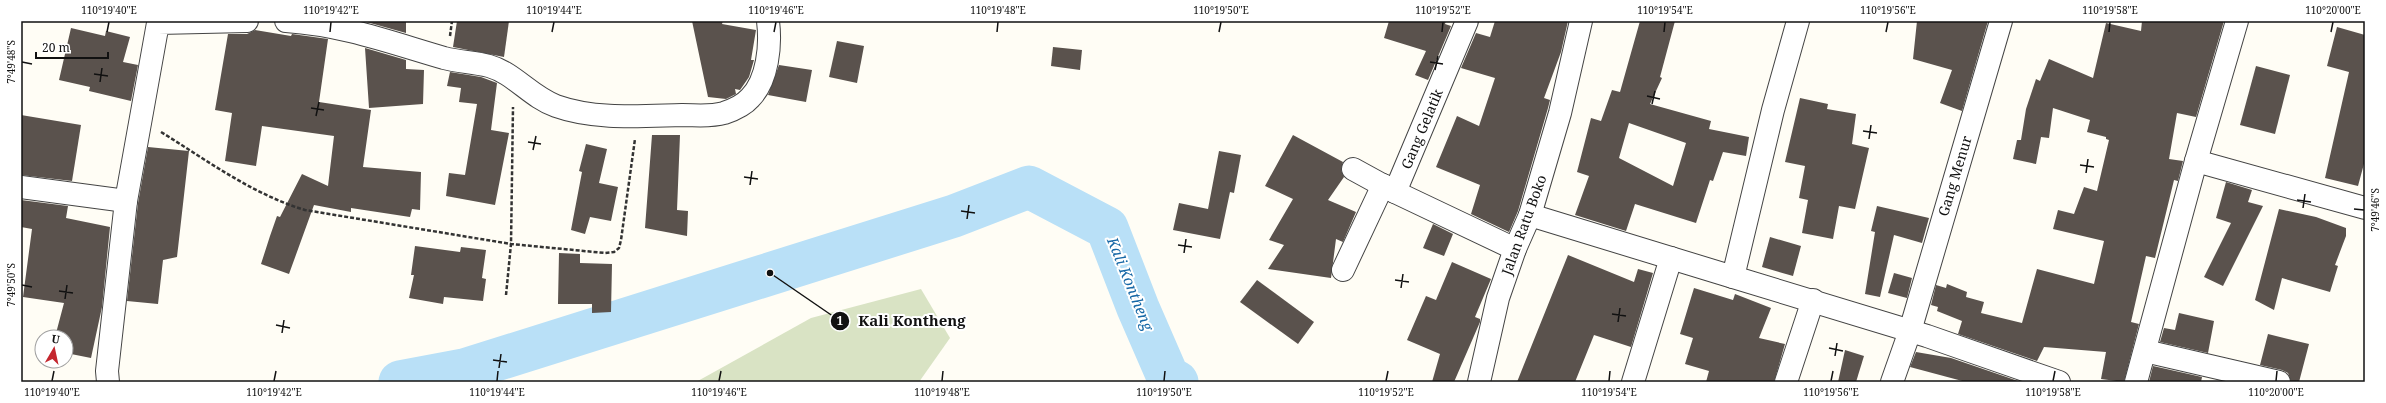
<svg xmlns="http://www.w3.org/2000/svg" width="2386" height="403" viewBox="0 0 2386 403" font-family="'Noto Serif',serif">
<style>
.cemetery{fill:#d9e3c4}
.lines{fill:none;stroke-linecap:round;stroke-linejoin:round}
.river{stroke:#b9e0f7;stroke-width:43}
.building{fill:#5a524d;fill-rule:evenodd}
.minor-casing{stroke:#444;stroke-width:24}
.path{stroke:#333;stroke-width:2.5;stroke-dasharray:4 2;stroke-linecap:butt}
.minor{stroke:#fff;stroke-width:22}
.ticks{fill:none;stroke:#111;stroke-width:1.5}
.labels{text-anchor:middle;stroke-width:4;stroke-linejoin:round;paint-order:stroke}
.street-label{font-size:14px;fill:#111;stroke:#fff}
.water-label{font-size:15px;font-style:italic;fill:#1768a6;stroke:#fff}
.leader{fill:none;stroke:#111;stroke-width:1.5}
.callout-dot{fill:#111;stroke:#fff;stroke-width:1.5}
.mark-label{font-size:12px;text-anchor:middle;font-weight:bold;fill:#fff}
.callout-label{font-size:15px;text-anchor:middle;font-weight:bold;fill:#111;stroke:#fff;stroke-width:4;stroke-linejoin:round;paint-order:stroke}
.neatline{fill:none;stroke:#111;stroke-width:1.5}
.ticks-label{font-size:10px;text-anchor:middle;fill:#111}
</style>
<rect width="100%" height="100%" fill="#fffdf5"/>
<!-- cemetery -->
<polygon class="cemetery" points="921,289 950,338 919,382 696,382 811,318"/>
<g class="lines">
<!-- river -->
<polyline class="river" points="400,382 464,370 954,216 1029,187 1107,228 1138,308 1168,377 1177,382"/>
</g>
<!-- building -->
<g class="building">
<polygon points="363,21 406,21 406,33"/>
<polygon points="457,21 509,21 504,57 453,47"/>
<polygon points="692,21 723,21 722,24 756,30 751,60 754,60 749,77 740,90 735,89 736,94 726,99 708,97"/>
<polygon points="1389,21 1446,21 1445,24 1451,26 1428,80 1415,75 1426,51 1384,38"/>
<polygon points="1495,21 1568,21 1561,52 1544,98 1550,100 1548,108 1518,211 1509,232 1471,214 1480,185 1436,167 1457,116 1479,126 1495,78 1461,68 1476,33 1490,37"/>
<path d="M1640 21H1675L1660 77 1662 78 1650 104 1711 121 1709 129 1749 137 1746 156 1723 152 1713 181 1710 180 1696 223 1635 204 1626 231 1575 215 1589 176 1577 172 1591 118 1601 121 1612 90 1620 92ZM1629 123 1686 143 1673 186 1619 158Z"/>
<polygon points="1917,21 1988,21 1962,111 1940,103 1952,70 1913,59"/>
<polygon points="2142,21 2224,21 2196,117 2177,113 2169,159 2183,161 2178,181 2174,180 2155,258 2146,256 2131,322 2139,324 2124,382 2101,379 2106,352 2044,347 2037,361 1958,334 1962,321 1937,311 1938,307 1931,305 1936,285 1946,288 1947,284 1967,292 1966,297 1984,302 1981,313 2022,323 2037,269 2094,284 2104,241 2053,229 2058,210 2074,214 2084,187 2097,191 2109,140 2106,139 2106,137 2087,132 2090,120 2053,108 2049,138 2041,137 2036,164 2013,159 2017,140 2021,140 2026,109 2036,79 2040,81 2049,59 2093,78 2106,23 2141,31"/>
<polygon points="2337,27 2365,35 2365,160 2358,186 2325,178 2349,72 2327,66"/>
<polygon points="71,28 105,36 106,31 130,37 123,62 138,65 131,101 89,91 90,87 59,80"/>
<polygon points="255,30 291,36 292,34 328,39 319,102 371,110 363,167 421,172 420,210 412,209 410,217 351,208 351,212 314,205 289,274 261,264 270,236 277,216 280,217 302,174 328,186 334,136 262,126 256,166 225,161 232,113 215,110 228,34 247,34"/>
<polygon points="837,41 864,46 857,83 829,77"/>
<polygon points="1053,47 1082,50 1080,70 1051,66"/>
<polygon points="365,48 406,60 406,69 424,70 423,104 369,108"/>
<polygon points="779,65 812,70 806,102 768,95"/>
<polygon points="2256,66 2290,75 2275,134 2240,125"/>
<polygon points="450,72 481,77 497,83 491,130 509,133 495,205 446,196 449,173 465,175 477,104 459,102 461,88 447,86"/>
<polygon points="1800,98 1828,104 1827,109 1856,114 1852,144 1869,148 1855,209 1839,206 1833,239 1802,233 1808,200 1799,198 1805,166 1785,162"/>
<polygon points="21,115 81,125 72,181 21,175"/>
<polygon points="652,135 680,135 677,210 688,211 687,236 645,228"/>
<polygon points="1293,135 1343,162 1341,170 1344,177 1328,200 1356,212 1343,242 1336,239 1331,278 1268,269 1284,245 1269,240 1293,199 1265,186"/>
<polygon points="586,144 607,149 599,183 618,187 611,221 590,217 585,234 571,230 582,172 579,171"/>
<polygon points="148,147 189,151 177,257 163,260 158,304 127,301 138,203"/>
<polygon points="1219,151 1241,155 1234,193 1230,192 1220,239 1173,230 1179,203 1208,209"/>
<polygon points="2226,182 2252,190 2248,202 2263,206 2223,286 2204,277 2231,223 2216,218"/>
<polygon points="21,200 68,206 66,218 110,227 102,307 91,358 66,353 66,337 55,337 64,303 23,297 32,229 21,227"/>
<polygon points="1877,206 1929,218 1922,243 1894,235 1880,297 1865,294 1875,232 1871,231"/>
<polygon points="2279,209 2316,217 2346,228 2346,236 2335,265 2338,266 2330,292 2282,278 2274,310 2255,300"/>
<polygon points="1433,224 1453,234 1444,256 1423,248"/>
<polygon points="1770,237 1801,246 1793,276 1762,267"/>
<polygon points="415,246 460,252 461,247 486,250 482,278 486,279 483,301 444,297 443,304 409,298 414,275 411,275"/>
<polygon points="559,253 580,254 580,263 612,264 611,312 592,313 592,304 558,304"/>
<polygon points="1568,255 1634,282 1638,269 1653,273 1631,347 1594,335 1575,382 1517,382"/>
<polygon points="1452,262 1491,279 1475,317 1480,319 1480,322 1454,382 1432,382 1440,354 1407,340 1426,296 1436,300"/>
<polygon points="1894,273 1912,278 1907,298 1888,293"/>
<polygon points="1257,280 1314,322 1298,344 1240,302"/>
<polygon points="1694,288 1733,300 1735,294 1771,308 1759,338 1785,344 1774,382 1706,382 1709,371 1685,364 1693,338 1680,334"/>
<polygon points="2179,313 2214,321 2208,353 2160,342 2164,328 2175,330"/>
<polygon points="2268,334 2309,344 2299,382 2291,382 2288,373 2282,370 2260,365"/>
<polygon points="1845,350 1864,356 1856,382 1838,382"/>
<polygon points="1916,352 1951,358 2021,382 1966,382 1910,367"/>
<polygon points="2153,366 2202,377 2201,382 2149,382"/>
</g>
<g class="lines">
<!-- minor casing -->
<g class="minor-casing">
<g id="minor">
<path d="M286 21C344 25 389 42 444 58 459 62 474 62 489 66 514 73 531 97 556 106 595 120 641 116 682 115 696 115 710 117 724 113 733 110 743 106 750 98 768 80 771 45 768 21"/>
<polyline points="2196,161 2365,208"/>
<polyline points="1353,169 1395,192 1515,249"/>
<polyline points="21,187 126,201"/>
<polyline points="1395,192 1467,21"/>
<polyline points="1530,215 1733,277 1773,110 1798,21"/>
<polyline points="1343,270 1383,185"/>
<polyline points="1733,277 1927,336 2059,382"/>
<polyline points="2145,351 2279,382"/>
<polyline points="108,382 107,371 126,201 158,23 247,21"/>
<polyline points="1479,382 1498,298 1515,249 1530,215 1560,113 1581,21"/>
<polyline points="1633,382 1671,258"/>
<polyline points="1786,382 1813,300"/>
<polyline points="1892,382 1910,331 2001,21"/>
<polyline points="2136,382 2196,161 2237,21"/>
</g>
</g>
<!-- path -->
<g class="path">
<polyline points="450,36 452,21"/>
<path d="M161 132C208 161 252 194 305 210L511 244 605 253 614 252 619 248 621 240 635 139"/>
<polyline points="506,295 511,244 513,107"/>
</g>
<!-- minor -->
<use href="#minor" class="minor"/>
</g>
<!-- ticks -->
<path class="ticks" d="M107 32 109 22M330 32 331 22M552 32 554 22M774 32 776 22M997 32 998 22M1219 32 1221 22M1442 32 1443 22M1664 32 1665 22M1886 32 1888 22M2109 32 2110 22M2331 32 2333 22M22 62 32 64M1430 62 1443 64M1435 70 1438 56M94 74 108 76M100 82 102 68M1647 96 1660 99M1652 104 1655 91M311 108 324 110M316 116 319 102M1863 131 1877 133M1869 139 1871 125M528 142 541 144M533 150 536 136M2080 165 2094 167M2086 173 2088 159M744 177 758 179M750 185 752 171M2297 200 2311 202M2303 208 2305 194M2354 209 2364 210M961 211 975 213M967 219 969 205M1178 245 1192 247M1184 253 1186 239M1395 280 1409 282M22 285 32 287M1401 288 1403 274M59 291 73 293M65 299 67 285M1612 314 1626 316M1618 322 1620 308M276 325 290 328M282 333 284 320M1829 348 1843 351M1835 356 1837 343M493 360 507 362M499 368 501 354M52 381 54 371M274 381 276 371M497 381 498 371M719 381 721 371M942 381 943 371M1164 381 1165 371M1386 381 1388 371M1609 381 1610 371M1831 381 1833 371M2053 381 2055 371M2276 381 2277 371"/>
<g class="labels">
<!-- street labels -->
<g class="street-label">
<text transform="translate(1422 129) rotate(-67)" y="5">Gang Gelatik</text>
<text transform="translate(1955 176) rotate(-73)" y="5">Gang Menur</text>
<text transform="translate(1524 225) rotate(-70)" y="5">Jalan Ratu Boko</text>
</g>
<!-- water labels -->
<g class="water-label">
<text transform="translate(1130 284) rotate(68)" y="5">Kali Kontheng</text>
</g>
</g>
<!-- callouts -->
<path class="leader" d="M770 273L840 321"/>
<g class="callout-dot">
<circle cx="770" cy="273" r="4"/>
<circle cx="840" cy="321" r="10"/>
</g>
<g class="mark-label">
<text x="840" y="325">1</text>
</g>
<g class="callout-label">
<text x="912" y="326">Kali Kontheng</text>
</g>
<!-- border -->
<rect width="2386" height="403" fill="none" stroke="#ffffff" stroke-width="44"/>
<!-- north arrow -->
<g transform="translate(54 349) rotate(9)"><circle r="19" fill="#ffffff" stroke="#a0a0a0"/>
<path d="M0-3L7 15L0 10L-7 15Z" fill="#c4262e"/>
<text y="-6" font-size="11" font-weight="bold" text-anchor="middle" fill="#111111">U</text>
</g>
<!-- scale -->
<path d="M36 52v6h72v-6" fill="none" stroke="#111111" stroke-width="2"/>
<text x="42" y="52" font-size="12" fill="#111111" stroke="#ffffff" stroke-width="3" paint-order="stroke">20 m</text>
<rect x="22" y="22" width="2342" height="359" class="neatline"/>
<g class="ticks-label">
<text x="109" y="14">110°19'40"E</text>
<text x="331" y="14">110°19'42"E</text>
<text x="554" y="14">110°19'44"E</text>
<text x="776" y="14">110°19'46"E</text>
<text x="998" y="14">110°19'48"E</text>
<text x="1221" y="14">110°19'50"E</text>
<text x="1443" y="14">110°19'52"E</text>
<text x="1665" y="14">110°19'54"E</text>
<text x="1888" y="14">110°19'56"E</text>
<text x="2110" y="14">110°19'58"E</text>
<text x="2333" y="14">110°20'00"E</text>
<text transform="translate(11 62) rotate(-90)" y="4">7°49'48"S</text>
<text transform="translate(2375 210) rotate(-90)" y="4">7°49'46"S</text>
<text transform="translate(11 285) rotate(-90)" y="4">7°49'50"S</text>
<text x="52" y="396">110°19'40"E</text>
<text x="274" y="396">110°19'42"E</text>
<text x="497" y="396">110°19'44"E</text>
<text x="719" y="396">110°19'46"E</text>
<text x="942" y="396">110°19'48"E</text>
<text x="1164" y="396">110°19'50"E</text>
<text x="1386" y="396">110°19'52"E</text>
<text x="1609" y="396">110°19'54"E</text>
<text x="1831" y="396">110°19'56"E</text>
<text x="2053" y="396">110°19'58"E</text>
<text x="2276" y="396">110°20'00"E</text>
</g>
</svg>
